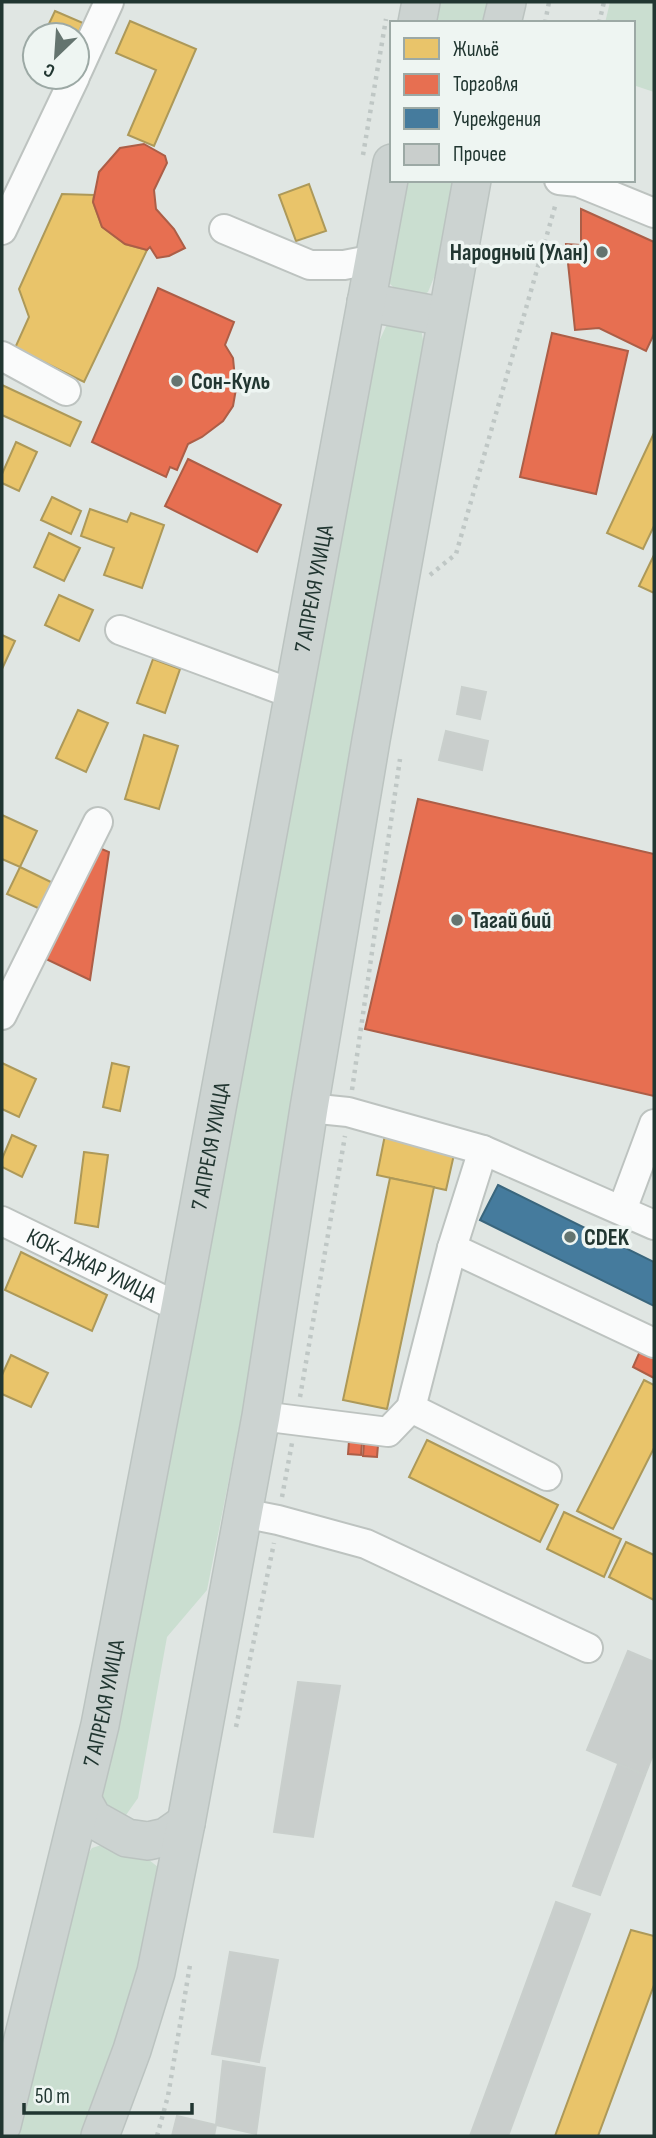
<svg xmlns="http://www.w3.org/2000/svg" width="656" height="2138" viewBox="0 0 656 2138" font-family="'Sofia Sans Condensed',sans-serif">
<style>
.green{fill:#caded0}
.homes{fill:#e9c46a;stroke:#ad9959;stroke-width:2}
.shops{fill:#e76f51;stroke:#ac5e47;stroke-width:2}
.public{fill:#457b9d;stroke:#3a667d;stroke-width:2}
.building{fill:#c9cecc;stroke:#c9cfcc;stroke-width:2}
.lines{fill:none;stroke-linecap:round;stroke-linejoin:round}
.minor-casing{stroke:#bdc3c0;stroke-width:32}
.major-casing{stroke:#bbc3c0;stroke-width:40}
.path{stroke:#bfc7c5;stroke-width:4.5;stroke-dasharray:3.5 5;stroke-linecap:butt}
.minor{stroke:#fafbfb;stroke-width:28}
.major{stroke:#ccd3d1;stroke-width:37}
.poi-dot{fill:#64746f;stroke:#eef5f2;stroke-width:2.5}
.labels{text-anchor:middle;stroke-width:7;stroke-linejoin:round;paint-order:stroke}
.poi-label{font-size:23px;font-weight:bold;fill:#213631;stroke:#eef5f2;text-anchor:start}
.street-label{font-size:23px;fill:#213631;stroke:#eef5f2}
</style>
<rect width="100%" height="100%" fill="#e0e6e3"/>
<!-- green -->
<g class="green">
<polygon points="437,2 489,2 485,23 433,23"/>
<polygon points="610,2 654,2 654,92 633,85 633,23 605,23"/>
<polygon points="404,180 454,180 435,275 428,292 417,299 402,295 389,283 388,265"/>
<polygon points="388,322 421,328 424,346 252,1363 207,1590 167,1637 138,1798 126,1815 111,1816 102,1802 120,1700 377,346"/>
<polygon points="114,1841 140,1853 158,1867 160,1884 127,2011 82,2136 11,2136 83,1861 92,1848"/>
</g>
<!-- homes -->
<g class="homes">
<polygon points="55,11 83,23 77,36 63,35 47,28"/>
<polygon points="130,21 196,49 154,146 128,135 156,70 116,53"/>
<polygon points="309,184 326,231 296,241 279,195"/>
<polygon points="62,194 94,195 93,202 102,227 125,244 147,250 84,382 15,348 29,317 19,289"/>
<polygon points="2,385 81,422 70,446 2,415"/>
<polygon points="654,433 654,526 643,549 607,533"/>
<polygon points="16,442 37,452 19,491 2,483 2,474"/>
<polygon points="52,497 81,511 71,534 41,520"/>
<polygon points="90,509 127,522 131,513 164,525 142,588 104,575 114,548 81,536"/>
<polygon points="49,533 80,548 64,581 34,567"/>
<polygon points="654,555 654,593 639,586"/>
<polygon points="59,595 93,610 79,641 45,625"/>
<polygon points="2,635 15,641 2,669"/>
<polygon points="153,659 180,669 165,713 137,703"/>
<polygon points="78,710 108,723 86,772 56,758"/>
<polygon points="144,735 178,746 159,809 125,799"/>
<polygon points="2,815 37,831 20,867 2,859"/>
<polygon points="20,867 53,883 40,909 7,894"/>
<polygon points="2,1063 36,1079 19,1117 2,1109"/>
<polygon points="112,1063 129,1067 120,1111 103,1107"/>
<polygon points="12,1135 36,1146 22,1177 2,1167 2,1159"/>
<polygon points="385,1135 455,1150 446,1190 377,1175"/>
<polygon points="84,1152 108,1155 98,1227 75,1223"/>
<polygon points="390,1178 434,1187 387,1409 343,1400"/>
<polygon points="21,1252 107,1295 92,1331 5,1290"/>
<polygon points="11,1355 48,1373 31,1407 2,1394 2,1375"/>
<polygon points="644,1380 654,1385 654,1448 613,1529 577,1511"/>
<polygon points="427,1440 558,1505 540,1542 409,1477"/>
<polygon points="564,1512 621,1539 604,1577 547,1549"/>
<polygon points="626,1542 654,1555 654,1600 609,1577"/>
<polygon points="631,1930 654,1936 654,1985 598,2136 555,2136"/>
</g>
<!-- shops -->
<g class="shops">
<polygon points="144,144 165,156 167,163 154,190 156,209 174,229 185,248 169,256 157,258 150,247 147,250 125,244 102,227 93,202 99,172 120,148"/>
<polygon points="581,209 654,242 654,334 646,351 599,328 575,330 566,244 581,245"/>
<polygon points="158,288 234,322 225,345 233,358 236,389 233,406 223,421 202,437 188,444 177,470 170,467 166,477 92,442"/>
<polygon points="552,333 628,351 596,494 520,477"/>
<polygon points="188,459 281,505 257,552 165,506"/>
<polygon points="418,799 654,854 654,1096 365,1029"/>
<polygon points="97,847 109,852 90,980 44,958"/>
<polygon points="640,1351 654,1358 654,1378 633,1367"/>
<polygon points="349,1441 362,1443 361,1455 348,1454"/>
<polygon points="364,1443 378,1445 377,1457 363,1456"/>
</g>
<!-- public -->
<polygon class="public" points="498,1185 654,1262 654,1306 480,1220"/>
<!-- building -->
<g class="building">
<polygon points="462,687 486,692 480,719 457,714"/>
<polygon points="446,731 488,741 482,770 439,760"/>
<polygon points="628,1651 654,1662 654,1752 645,1775 587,1750"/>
<polygon points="298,1682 340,1686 313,1837 274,1832"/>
<polygon points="618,1764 645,1775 600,1895 573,1886"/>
<polygon points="556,1902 590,1914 508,2136 470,2136"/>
<polygon points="230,1952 278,1960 259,2062 212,2054"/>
<polygon points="223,2061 265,2068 256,2134 216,2125"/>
<polygon points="177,2116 216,2125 214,2136 172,2136"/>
</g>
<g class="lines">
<!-- minor casing -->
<g class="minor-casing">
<g id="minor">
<polyline points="77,72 109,2"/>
<polyline points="559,180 578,182 654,213"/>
<polyline points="224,229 310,265 344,265 375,259"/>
<polyline points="2,230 75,77"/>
<polyline points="2,356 66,391"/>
<polyline points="120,630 293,694"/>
<polyline points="2,1015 98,822"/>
<polyline points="309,1108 348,1112 483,1150 654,1225"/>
<polyline points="622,1210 654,1124"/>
<path id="s1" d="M2 1221 180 1308"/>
<polyline points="452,1248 654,1343"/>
<polyline points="411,1408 547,1476"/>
<polyline points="261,1416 388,1432 411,1408 452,1248 483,1150"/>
<polyline points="243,1513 278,1520 366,1544 588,1648"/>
</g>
</g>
<!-- major casing -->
<g class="major-casing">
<g id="major">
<polyline points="417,23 421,2"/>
<polyline points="502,23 507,2"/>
<polyline points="366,302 446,317"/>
<polyline points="83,1801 93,1819 127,1838 148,1841 166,1837 186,1823"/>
<path id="s2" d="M2 2125 100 1725 180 1308 392 163"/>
<polyline points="100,2136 132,2050 156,1972 186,1823 261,1416 309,1108 371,740 472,180"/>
</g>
</g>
<!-- path -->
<g class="path">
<polyline points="545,23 549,2"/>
<polyline points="599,23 604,2"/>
<polyline points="363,155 386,19"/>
<polyline points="430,575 456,554 556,203"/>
<polyline points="352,1090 400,759"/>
<polyline points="300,1397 345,1136"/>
<polyline points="282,1497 292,1443"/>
<polyline points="236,1727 274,1543"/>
<polyline points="157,2136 168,2096 190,1965"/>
</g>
<!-- minor -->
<use href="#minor" class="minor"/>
<!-- major -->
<use href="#major" class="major"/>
</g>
<!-- markers -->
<g class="poi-dot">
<circle cx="602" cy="252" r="7"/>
<circle cx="177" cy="381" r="7"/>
<circle cx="457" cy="920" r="7"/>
<circle cx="570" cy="1237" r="7"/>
</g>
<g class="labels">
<!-- poi labels -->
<g class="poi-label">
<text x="588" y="260" text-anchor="end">Народный (Улан)</text>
<text x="191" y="389">Сон-Куль</text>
<text x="471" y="928">Тагай бий</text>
<text x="584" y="1245">CDEK</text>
</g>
<!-- street labels -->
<g class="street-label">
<text dy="8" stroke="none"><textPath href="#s2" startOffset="1568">7 АПРЕЛЯ УЛИЦА</textPath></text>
<text dy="8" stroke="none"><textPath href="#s2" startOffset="1001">7 АПРЕЛЯ УЛИЦА</textPath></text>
<text dy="8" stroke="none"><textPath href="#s1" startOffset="100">КОК-ДЖАР УЛИЦА</textPath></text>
<text dy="8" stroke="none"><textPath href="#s2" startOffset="434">7 АПРЕЛЯ УЛИЦА</textPath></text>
</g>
</g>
<!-- border -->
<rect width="656" height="2138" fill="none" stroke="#213631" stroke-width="7"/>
<!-- legend -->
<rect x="390" y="21" width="245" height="161" fill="#eef5f2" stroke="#9ca9a5" stroke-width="2"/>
<rect x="404" y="38" width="35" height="21" fill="#e9c46a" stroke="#9ca9a5" stroke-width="2"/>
<text x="453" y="56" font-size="21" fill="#213631">Жильё</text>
<rect x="404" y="74" width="35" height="21" fill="#e76f51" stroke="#9ca9a5" stroke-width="2"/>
<text x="453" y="91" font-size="21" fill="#213631">Торговля</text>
<rect x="404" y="108" width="35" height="21" fill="#457b9d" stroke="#9ca9a5" stroke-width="2"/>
<text x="453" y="126" font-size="21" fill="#213631">Учреждения</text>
<rect x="404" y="144" width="35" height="21" fill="#c9cecc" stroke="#9ca9a5" stroke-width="2"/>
<text x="453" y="161" font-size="21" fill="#213631">Прочее</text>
<!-- north arrow -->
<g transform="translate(56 56) rotate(205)"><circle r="33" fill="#eef5f2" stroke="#9ca9a5" stroke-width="2"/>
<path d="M0-5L12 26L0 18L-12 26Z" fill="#64746f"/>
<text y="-10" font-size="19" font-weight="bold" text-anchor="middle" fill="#213631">С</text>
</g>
<!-- scale -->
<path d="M24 2103v10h168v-10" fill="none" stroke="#213631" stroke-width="3.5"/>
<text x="35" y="2103" font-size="21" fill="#213631" stroke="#eef5f2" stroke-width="5" paint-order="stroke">50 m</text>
</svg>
